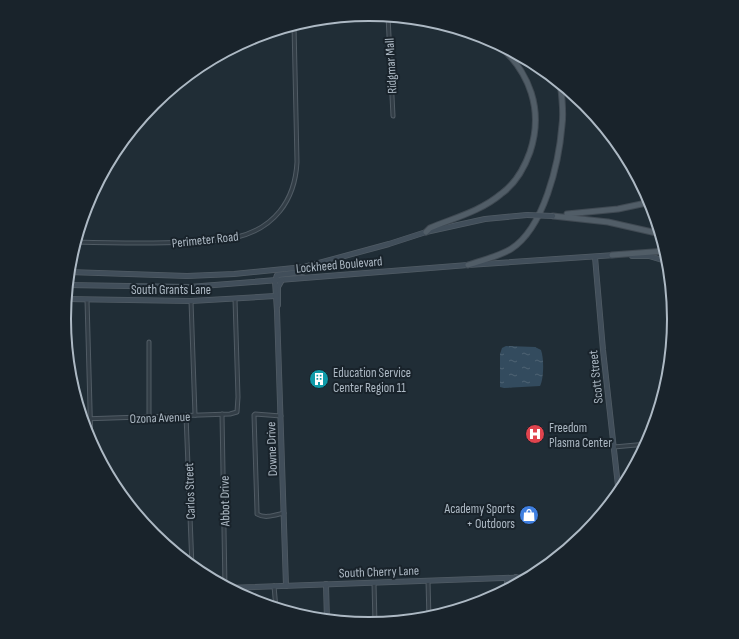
<svg xmlns="http://www.w3.org/2000/svg" width="739" height="639" viewBox="0 0 739 639" font-family="'Sofia Sans Condensed',sans-serif">
<style>
.water{fill:url(#water-ripples)}
.lines{fill:none;stroke-linecap:round;stroke-linejoin:round}
.street-casing{stroke:#515c65;stroke-width:5}
.secondary-casing{stroke:#515c65;stroke-width:6}
.primary-casing{stroke:#404a53;stroke-width:7}
.street{stroke:#333e47;stroke-width:3}
.secondary{stroke:#414e5a;stroke-width:4.5}
.primary{stroke:#515d67;stroke-width:5}
.secondary-bridge-casing{stroke:#515c65;stroke-width:6;stroke-linecap:butt}
.secondary-bridge{stroke:#414e5a;stroke-width:4.5}
.labels{text-anchor:middle;stroke-width:4;stroke-linejoin:round;paint-order:stroke}
.street-label{font-size:13px;fill:#adb9c4;stroke:#19232b}
.poi-label{font-size:13px;fill:#adb9c4;stroke:#19232b;text-anchor:start}
.rim{fill:none;stroke:#adb9c4;stroke-width:2}
</style>
<defs>
<pattern id="water-ripples" width="26" height="14" patternUnits="userSpaceOnUse"><rect width="26" height="14" fill="#334b5e"/><path d="M2 4q2-2 4 0t4 0M15 11q2-2 4 0t4 0" fill="none" stroke="#4e6373"/></pattern>
</defs>
<rect width="100%" height="100%" fill="#202d36"/>
<!-- water -->
<path class="water" d="M506 346 535 347 541 350C544 358 544 378 540 386L504 388 500 387V354L502 348Z"/>
<g class="lines">
<!-- street casing -->
<g class="street-casing">
<g id="street">
<polyline points="388,16 393,116"/>
<path d="M75 242C112 243 149 244 186 242 202 241 219 241 234 238 274 229 295 201 297 162L294 25"/>
<polyline points="87,300 91,444"/>
<polyline points="191,301 195,415"/>
<polyline points="222,414 225,587"/>
<polyline points="186,415 192,567"/>
<path d="M281 416 255 414 254 415 257 511V514C265 519 275 515 284 513"/>
<polyline points="149,417 149,342"/>
<polyline points="82,419 230,414 237,412 238,397 235,299"/>
<polyline points="614,447 647,444"/>
<polyline points="428,581 429,619"/>
<polyline points="374,583 375,624"/>
<polyline points="274,586 276,609"/>
</g>
</g>
<!-- secondary casing -->
<g class="secondary-casing">
<g id="secondary">
<polyline points="632,256 649,256 669,262"/>
<polyline points="595,257 603,350 619,495"/>
<polyline points="69,272 187,276 234,274 304,267 389,244 426,232 485,219 527,215"/>
<polyline points="67,285 189,287 468,265 615,255"/>
<polyline points="66,299 191,301 275,296"/>
<polyline points="278,305 278,287 282,280"/>
<polyline points="516,577 517,585"/>
<polyline points="507,578 507,591"/>
<polyline points="326,584 327,621"/>
<polyline points="286,586 277,311 275,281 277,275 303,272 309,266"/>
<polyline points="227,588 533,577"/>
</g>
</g>
<!-- primary casing -->
<g class="primary-casing">
<g id="primary">
<polyline points="567,214 618,209 651,202"/>
<polyline points="553,216 608,222 661,234"/>
<path d="M426 232 430 228C454 218 481 211 501 194 515 184 524 169 530 152 544 110 530 72 497 43"/>
<polyline points="612,255 666,251"/>
<path d="M468 265C482 260 498 257 511 249 544 228 559 163 562 125 564 111 562 97 560 82"/>
</g>
</g>
<!-- street -->
<use href="#street" class="street"/>
<!-- secondary -->
<use href="#secondary" class="secondary"/>
<!-- primary -->
<use href="#primary" class="primary"/>
<!-- secondary-bridge casing -->
<g class="secondary-bridge-casing">
<polyline id="secondary-bridge" points="527,215 553,216"/>
</g>
<!-- secondary-bridge -->
<use href="#secondary-bridge" class="secondary-bridge"/>
</g>
<!-- icons -->
<defs>
<g id="building-disc" transform="scale(1)"><circle r="9.5" fill="#0f9aa8" stroke="#19232b"/><path d="M-4-6H4V6H1V3H-1V6H-4ZM-2.5-4.3h1.7v1.8h-1.7ZM.8-4.3h1.7v1.8H.8ZM-2.5-1h1.7V.8h-1.7ZM.8-1h1.7V.8H.8Z" fill="#fff"/></g>
<g id="hospital-disc" transform="scale(1)"><circle r="9.5" fill="#e0444e" stroke="#19232b"/><path d="M-5-5h3v3.5h4V-5h3V5h-3V1.5h-4V5h-3Z" fill="#fff"/></g>
<g id="shop-disc" transform="scale(1)"><circle r="9.5" fill="#3f7fe0" stroke="#19232b"/><path d="M-5-2.5h2.3a2.7 3.5 0 0 1 5.4 0H5L5.5 6h-11ZM-1.5-2.5h3a1.5 2.3 0 0 0-3 0Z" fill="#fff"/></g>
</defs>
<g fill-rule="evenodd">
<use href="#building-disc" x="319" y="379"/>
<use href="#hospital-disc" x="535" y="434"/>
<use href="#shop-disc" x="529" y="515"/>
</g>
<g class="labels">
<!-- street labels -->
<g class="street-label">
<text transform="translate(390 66) rotate(-93)" y="5">Ridgmar Mall</text>
<text transform="translate(205 239) rotate(-6)" y="5">Perimeter Road</text>
<text transform="translate(339 264) rotate(-5)" y="5">Lockheed Boulevard</text>
<text x="171" y="294">South Grants Lane</text>
<text transform="translate(595 377) rotate(-96)" y="5">Scott Street</text>
<text transform="translate(160 417) rotate(-2)" y="5">Ozona Avenue</text>
<text transform="translate(271 449) rotate(-92)" y="5">Downe Drive</text>
<text transform="translate(189 491) rotate(-92)" y="5">Carlos Street</text>
<text transform="translate(224 501) rotate(-91)" y="5">Abbot Drive</text>
<text transform="translate(379 571) rotate(-2)" y="5">South Cherry Lane</text>
</g>
<!-- poi labels -->
<g class="poi-label">
<text x="333" y="377">Education Service<tspan x="333" dy="15">Center Region 11</tspan></text>
<text x="549" y="432">Freedom<tspan x="549" dy="15">Plasma Center</tspan></text>
<text x="515" y="513" text-anchor="end">Academy Sports<tspan x="515" dy="15">+ Outdoors</tspan></text>
</g>
</g>
<!-- crop -->
<path d="M0 0H739V639H0ZM71 319a298 298 0 1 1 596 0a298 298 0 1 1-596 0Z" fill="#19232b" fill-rule="evenodd"/>
<path class="rim" d="M71 319a298 298 0 1 1 596 0a298 298 0 1 1-596 0Z"/>
</svg>
